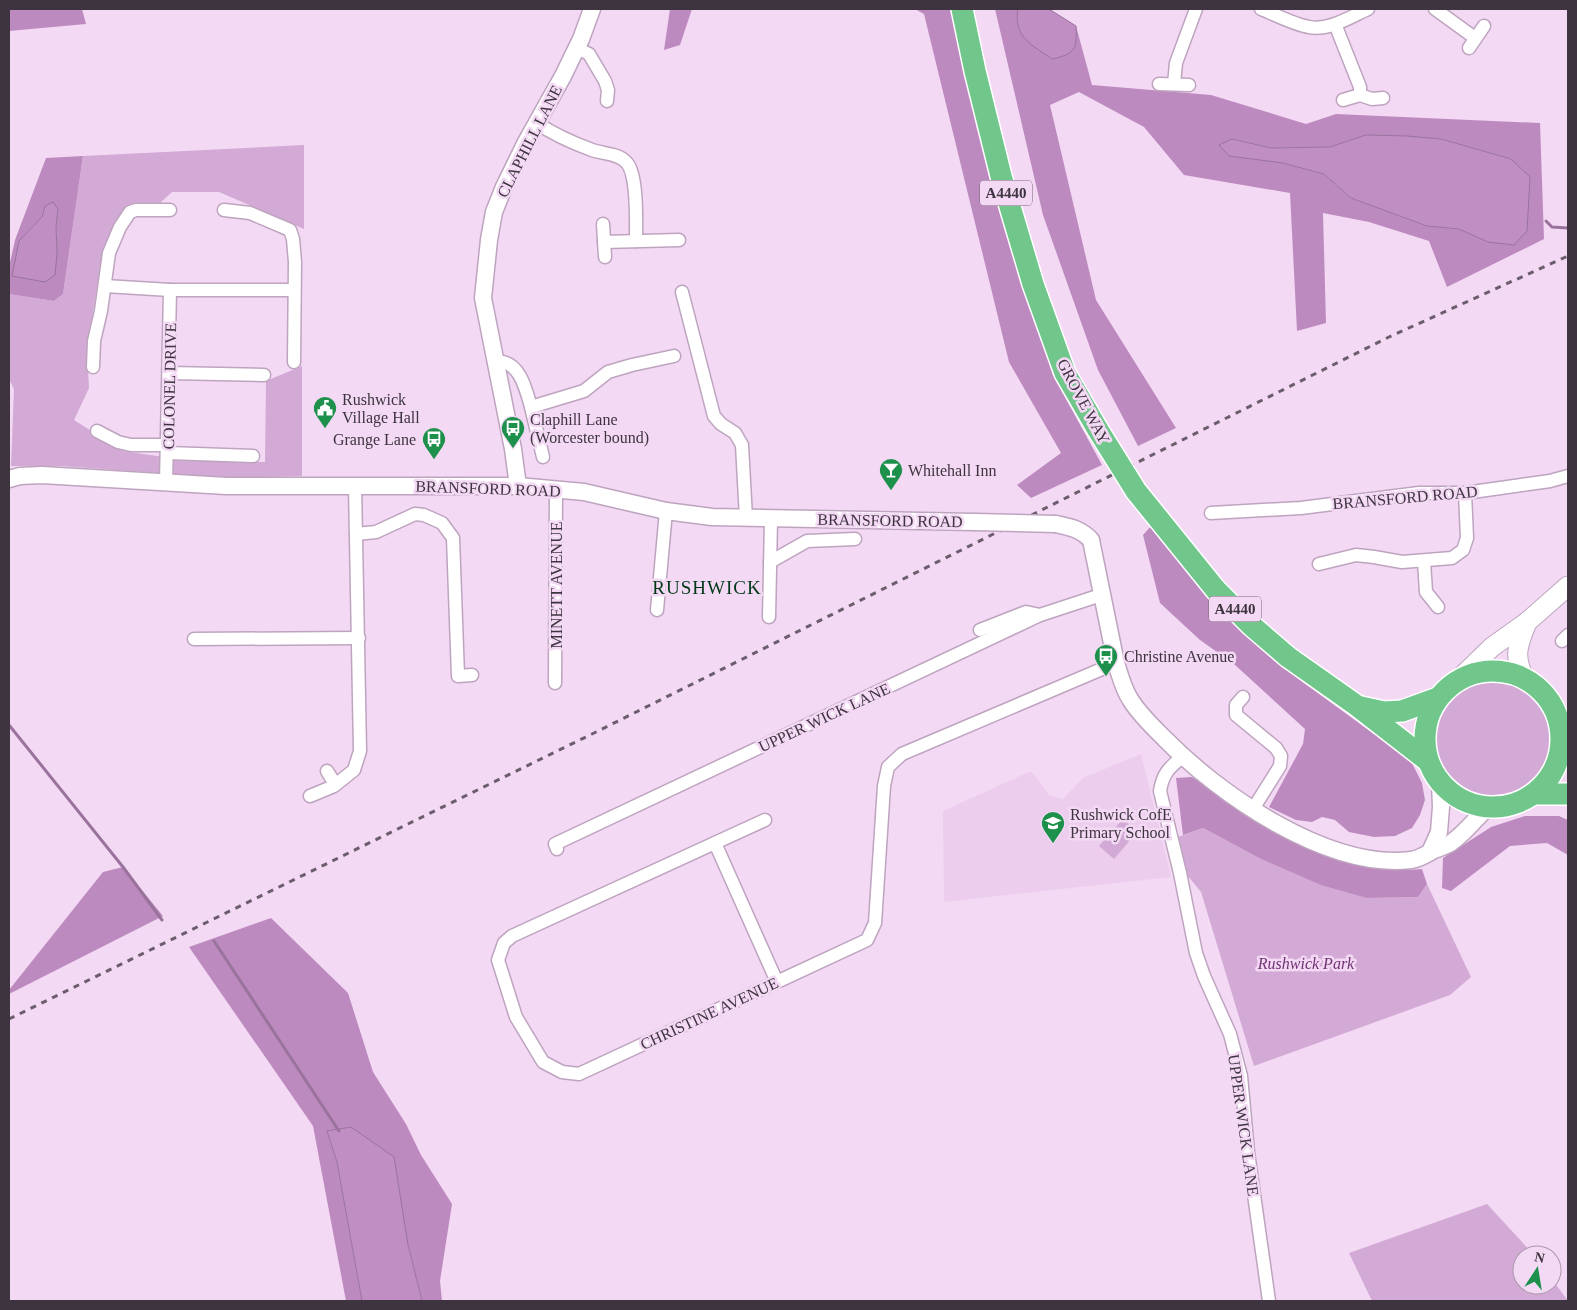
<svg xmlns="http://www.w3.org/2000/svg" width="1577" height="1310" viewBox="0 0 1577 1310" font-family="'Times New Roman',serif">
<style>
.built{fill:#edcdee}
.green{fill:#d3aad5}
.forest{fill:#bd8abf;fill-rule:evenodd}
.water{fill:#c18ec4;stroke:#9a739c}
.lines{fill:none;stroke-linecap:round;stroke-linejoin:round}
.stream{stroke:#9a739c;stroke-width:3}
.minor-casing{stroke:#bea4bf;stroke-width:15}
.tertiary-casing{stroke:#bea4bf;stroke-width:19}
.secondary-casing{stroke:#bea4bf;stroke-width:21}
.trunk-casing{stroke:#fff;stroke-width:24}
.minor{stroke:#fff;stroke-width:12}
.tertiary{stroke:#fff;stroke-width:16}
.secondary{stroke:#fff;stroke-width:19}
.trunk{stroke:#70c68b;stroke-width:21}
.rail{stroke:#6b5d6c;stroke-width:3;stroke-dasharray:6 6;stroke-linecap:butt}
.tertiary-bridge-casing{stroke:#bea4bf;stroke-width:19;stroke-linecap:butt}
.trunk-bridge-casing{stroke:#fff;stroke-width:24;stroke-linecap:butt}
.tertiary-bridge{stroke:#fff;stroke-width:16}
.trunk-bridge{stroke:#70c68b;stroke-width:21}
.labels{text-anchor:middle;stroke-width:5;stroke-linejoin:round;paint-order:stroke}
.shield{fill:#f3d9f4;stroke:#746675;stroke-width:1}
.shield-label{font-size:15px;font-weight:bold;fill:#3e343f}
.street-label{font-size:16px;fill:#3e343f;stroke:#f3d9f4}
.poi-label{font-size:16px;fill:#3e343f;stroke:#f3d9f4;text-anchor:start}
.park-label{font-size:16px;font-style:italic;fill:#713375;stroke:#f3d9f4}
.quarter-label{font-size:19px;letter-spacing:1px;fill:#003817;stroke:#f3d9f4}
</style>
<rect width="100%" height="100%" fill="#f3d9f4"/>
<!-- built -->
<polygon class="built" points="1141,754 1171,877 944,902 943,811 1031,771 1049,795 1063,799 1083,778"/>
<!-- green -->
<g class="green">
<polygon points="304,145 304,229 219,192 172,192 160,203 126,206 101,261 87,351 89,388 74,420 123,451 177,459 265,462 266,381 302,366 302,476 229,478 60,466 11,466 14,389 9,379 9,294 54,301 63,294 83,156"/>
<circle cx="1493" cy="739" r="58"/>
<polygon points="1123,819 1137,832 1114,859 1099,846"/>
<polygon points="1203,828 1259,858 1367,898 1418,897 1427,884 1471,977 1450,995 1254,1066 1201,892 1182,869 1175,838"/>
<polygon points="1487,1204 1534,1255 1522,1255 1522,1285 1552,1285 1552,1279 1568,1301 1372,1301 1349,1253"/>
</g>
<!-- forest -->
<g class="forest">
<polygon points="9,9 82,9 86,24 9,31"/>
<polygon points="670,9 692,9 680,45 664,50"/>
<polygon points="915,9 952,9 1028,298 1053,375 1102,465 1031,498 1017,485 1061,453 1009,362 924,14"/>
<path d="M995 9H1024L1064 56 1076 26 1092 85 1211 95 1306 124 1336 114 1540 123 1544 239 1447 287 1429 241 1369 222 1323 213 1326 323 1297 331 1290 193 1184 175 1144 127 1079 92 1050 105 1096 300 1176 428 1138 446 1098 370 1043 215ZM1366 135 1441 139 1511 159 1488 242 1459 229 1427 226 1351 198 1324 174 1283 163 1232 139 1271 148 1330 147Z"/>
<path d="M83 156 63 294 54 301 9 294V267L15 240 46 158ZM58 210 56 226 57 254 19 241 42 217Z"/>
<polygon points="1151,526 1203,588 1261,647 1304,683 1411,761 1422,783 1425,800 1420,815 1412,828 1395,836 1374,837 1349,832 1335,820 1322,817 1312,822 1296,820 1269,807 1303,744 1305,729 1234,664 1200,640 1160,603 1143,535"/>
<polygon points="1192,777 1261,821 1343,861 1369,868 1408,870 1422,869 1427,884 1418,897 1367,898 1321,885 1259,858 1203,828 1183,835 1176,778"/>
<polygon points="1525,816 1559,816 1568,820 1568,855 1547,843 1510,846 1451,891 1442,888 1443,858 1491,827"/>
<polygon points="123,867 163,916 9,994 9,990 103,872"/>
<polygon points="271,918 348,993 373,1072 406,1124 421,1155 452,1204 440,1281 442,1301 422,1301 408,1245 327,1131 337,1162 362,1301 346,1301 313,1126 189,947"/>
</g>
<!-- water -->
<g class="water">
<path d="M1018 9H1049L1076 26C1077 48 1076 54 1052 59 1032 45 1013 37 1018 9Z"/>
<polygon points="1366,135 1407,136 1441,139 1511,159 1530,177 1527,231 1514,245 1488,242 1459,229 1427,226 1351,198 1324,174 1283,163 1229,156 1219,145 1232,139 1271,148 1330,147"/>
<polygon points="53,202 58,209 56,226 57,254 55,275 45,282 12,276 19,241 42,217 45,206"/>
<polygon points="351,1127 394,1157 408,1245 422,1301 362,1301 337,1162 327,1131"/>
</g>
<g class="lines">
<!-- stream -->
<g class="stream">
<polyline points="1546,221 1552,227 1568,228"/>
<polyline points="9,725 123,867 162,920"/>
<polyline points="214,941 339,1131"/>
</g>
<!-- minor casing -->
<g class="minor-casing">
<g id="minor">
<path d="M1261 9C1274 14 1295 25 1309 27 1329 31 1350 17 1368 9"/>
<polyline points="1435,9 1475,38"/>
<polyline points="1335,24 1360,87 1360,95"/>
<polyline points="577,48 589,54 605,81 608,90 607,101"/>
<polyline points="1469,48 1484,26"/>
<polyline points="1159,84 1189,85"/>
<polyline points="1174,84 1176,63 1196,9"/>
<polyline points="1343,100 1360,95 1372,99 1383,98"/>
<path d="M537 123C553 134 573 143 592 150 603 154 619 153 627 163 638 176 636 224 636 241"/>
<polyline points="224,210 250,213 290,230 293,239 295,262 294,362"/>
<polyline points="603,224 605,257"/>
<polyline points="604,242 679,240"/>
<polyline points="105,286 170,290 294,290"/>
<polyline points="682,292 714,416 721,424 735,433 742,445 746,518"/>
<path d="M496 362C519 359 526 389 531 407L584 391 608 372 632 365 674 356"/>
<polyline points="93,367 94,341 101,311 109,253 120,227 130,212 136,210 170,210"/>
<polyline points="170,373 264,375"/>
<polyline points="531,407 543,457"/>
<polyline points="97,431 118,442 131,445 168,445"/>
<polyline points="168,453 253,456"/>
<polyline points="166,483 170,290"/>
<polyline points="1211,513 1301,508 1419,493 1465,493 1550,481 1568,476"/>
<polyline points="356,534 376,532 415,514 424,515 442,523 453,538 458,676 472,675"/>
<polyline points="1424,561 1426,592 1438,607"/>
<polyline points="770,562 807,541 855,539"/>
<polyline points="1319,564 1356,555 1374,557 1402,562 1452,558 1463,550 1467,538 1465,493"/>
<polyline points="657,610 666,511"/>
<polyline points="769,617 771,519"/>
<polyline points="980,630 1026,612 1040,615"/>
<polyline points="194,639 359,638"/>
<polyline points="1562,641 1568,635"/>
<polyline points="555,683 556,488"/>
<polyline points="1243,697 1236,705 1236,715 1276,748 1281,756 1280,766 1253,809"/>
<path d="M1182 757C1169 768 1163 773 1160 791L1180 873 1196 953 1204 976 1230 1034 1241 1076 1248 1152 1269 1301"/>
<polyline points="327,771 335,784"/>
<polyline points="310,796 334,786 354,770 360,751 355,485"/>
<polyline points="765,820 512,936 504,943 498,960 516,1017 543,1062 562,1072 579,1074 867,940 875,923 884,786 888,767 902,754 1116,663"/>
<polyline points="715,843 777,982"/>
<polyline points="557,849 555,844 1040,615 1101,595"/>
</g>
</g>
<!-- tertiary casing -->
<g class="tertiary-casing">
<g id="tertiary">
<polyline points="9,479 20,476 42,475 226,486 518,486 584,492 666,511 712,517 975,522"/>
<polyline points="518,486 513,449 483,298 489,240 494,212 504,187 525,144 563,76 581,39 592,9"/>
<path d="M1056 524C1070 527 1081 529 1091 540L1116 663C1120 675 1123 688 1130 699 1139 714 1152 726 1165 739 1220 795 1328 870 1411 860 1419 859 1425 855 1432 851 1438 848 1447 846 1452 842 1465 833 1476 818 1488 807"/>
<polyline points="1430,852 1439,832 1441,807 1440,783"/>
</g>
</g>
<!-- secondary casing -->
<g class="secondary-casing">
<g id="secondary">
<path d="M1524 678C1513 655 1518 645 1527 622"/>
<polyline points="1457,681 1492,647 1527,622 1568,586"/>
</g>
</g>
<!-- trunk casing -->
<g class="trunk-casing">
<g id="trunk">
<polyline points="962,9 975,71 1001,176 1033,284 1065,373 1098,430"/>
<polyline points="1136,491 1216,590 1252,626 1288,657 1356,705 1428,761"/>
<circle cx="1493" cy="739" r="68"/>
<polyline points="1361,707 1384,712 1402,711 1438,698"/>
<polyline points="1534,794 1568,794"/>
</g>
</g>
<!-- minor -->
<use href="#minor" class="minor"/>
<!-- tertiary -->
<use href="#tertiary" class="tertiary"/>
<!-- secondary -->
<use href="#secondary" class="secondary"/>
<!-- trunk -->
<use href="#trunk" class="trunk"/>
<!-- rail -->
<polyline class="rail" points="9,1019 592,734 1389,337 1568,256"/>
<!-- tertiary-bridge casing -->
<g class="tertiary-bridge-casing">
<polyline id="tertiary-bridge" points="975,522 1056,524"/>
</g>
<!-- trunk-bridge casing -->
<g class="trunk-bridge-casing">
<polyline id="trunk-bridge" points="1098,430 1136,491"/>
</g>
<!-- tertiary-bridge -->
<use href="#tertiary-bridge" class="tertiary-bridge"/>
<!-- trunk-bridge -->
<use href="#trunk-bridge" class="trunk-bridge"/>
</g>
<!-- icons -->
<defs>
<g id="civic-pin" transform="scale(1.25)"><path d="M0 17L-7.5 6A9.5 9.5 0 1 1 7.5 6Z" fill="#1d914b" stroke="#f3d9f4"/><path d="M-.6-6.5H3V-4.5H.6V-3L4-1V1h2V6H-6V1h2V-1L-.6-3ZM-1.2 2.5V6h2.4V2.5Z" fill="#fff"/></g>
<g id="bus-pin" transform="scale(1.25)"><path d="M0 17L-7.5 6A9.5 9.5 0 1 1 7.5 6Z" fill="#1d914b" stroke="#f3d9f4"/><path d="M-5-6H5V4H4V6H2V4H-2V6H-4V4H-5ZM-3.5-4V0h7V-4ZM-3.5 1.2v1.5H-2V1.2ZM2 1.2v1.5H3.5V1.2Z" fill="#fff"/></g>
<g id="bar-pin" transform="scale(1.25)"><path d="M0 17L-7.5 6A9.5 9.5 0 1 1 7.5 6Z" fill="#1d914b" stroke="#f3d9f4"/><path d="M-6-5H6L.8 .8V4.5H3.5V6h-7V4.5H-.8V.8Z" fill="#fff"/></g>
<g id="school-pin" transform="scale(1.25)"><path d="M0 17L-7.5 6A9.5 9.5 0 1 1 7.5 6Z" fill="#1d914b" stroke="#f3d9f4"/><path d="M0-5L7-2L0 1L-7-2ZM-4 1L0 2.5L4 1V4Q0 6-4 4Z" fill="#fff"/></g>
</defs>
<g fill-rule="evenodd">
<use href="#civic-pin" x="325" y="408"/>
<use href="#bus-pin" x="513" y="428"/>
<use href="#bus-pin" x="434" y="439"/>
<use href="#bar-pin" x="891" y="470"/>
<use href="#bus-pin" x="1106" y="656"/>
<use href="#school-pin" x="1053" y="823"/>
</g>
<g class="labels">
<!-- shield labels -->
<g class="shield">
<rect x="980" y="180.5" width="52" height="25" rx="4"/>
<rect x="1209" y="596.5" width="52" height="25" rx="4"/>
</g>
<g class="shield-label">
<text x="1006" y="198">A4440</text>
<text x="1235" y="614">A4440</text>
</g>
<!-- street labels -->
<g class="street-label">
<text transform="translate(529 141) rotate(-63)" y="6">CLAPHILL LANE</text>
<text transform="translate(169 386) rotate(-89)" y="6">COLONEL DRIVE</text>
<text transform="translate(1084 401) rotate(62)" y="6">GROVE WAY</text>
<text transform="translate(488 488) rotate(2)" y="6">BRANSFORD ROAD</text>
<text transform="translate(1405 497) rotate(-5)" y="6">BRANSFORD ROAD</text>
<text transform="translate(890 520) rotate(1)" y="6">BRANSFORD ROAD</text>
<text transform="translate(556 585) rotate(-90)" y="6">MINETT AVENUE</text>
<text transform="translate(824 717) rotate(-25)" y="6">UPPER WICK LANE</text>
<text transform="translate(709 1013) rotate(-25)" y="6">CHRISTINE AVENUE</text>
<text transform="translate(1244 1125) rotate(82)" y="6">UPPER WICK LANE</text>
</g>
<!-- poi labels -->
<g class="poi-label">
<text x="342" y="405">Rushwick<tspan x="342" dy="18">Village Hall</tspan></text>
<text x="530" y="425">Claphill Lane<tspan x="530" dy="18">(Worcester bound)</tspan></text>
<text x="416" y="445" text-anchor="end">Grange Lane</text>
<text x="908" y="476">Whitehall Inn</text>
<text x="1124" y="662">Christine Avenue</text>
<text x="1070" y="820">Rushwick CofE<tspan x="1070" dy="18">Primary School</tspan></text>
</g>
<!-- park labels -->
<g class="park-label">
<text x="1306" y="969">Rushwick Park</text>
</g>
<!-- quarter labels -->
<g class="quarter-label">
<text x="707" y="594">RUSHWICK</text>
</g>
</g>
<!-- border -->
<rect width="1577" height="1310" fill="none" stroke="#3e343f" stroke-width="20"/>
<!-- north arrow -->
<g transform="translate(1537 1270) rotate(12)"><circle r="24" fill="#f3d9f4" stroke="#ab97ac"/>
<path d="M0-4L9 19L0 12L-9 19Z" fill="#1d914b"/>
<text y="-8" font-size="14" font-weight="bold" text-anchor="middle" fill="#3e343f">N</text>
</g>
</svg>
